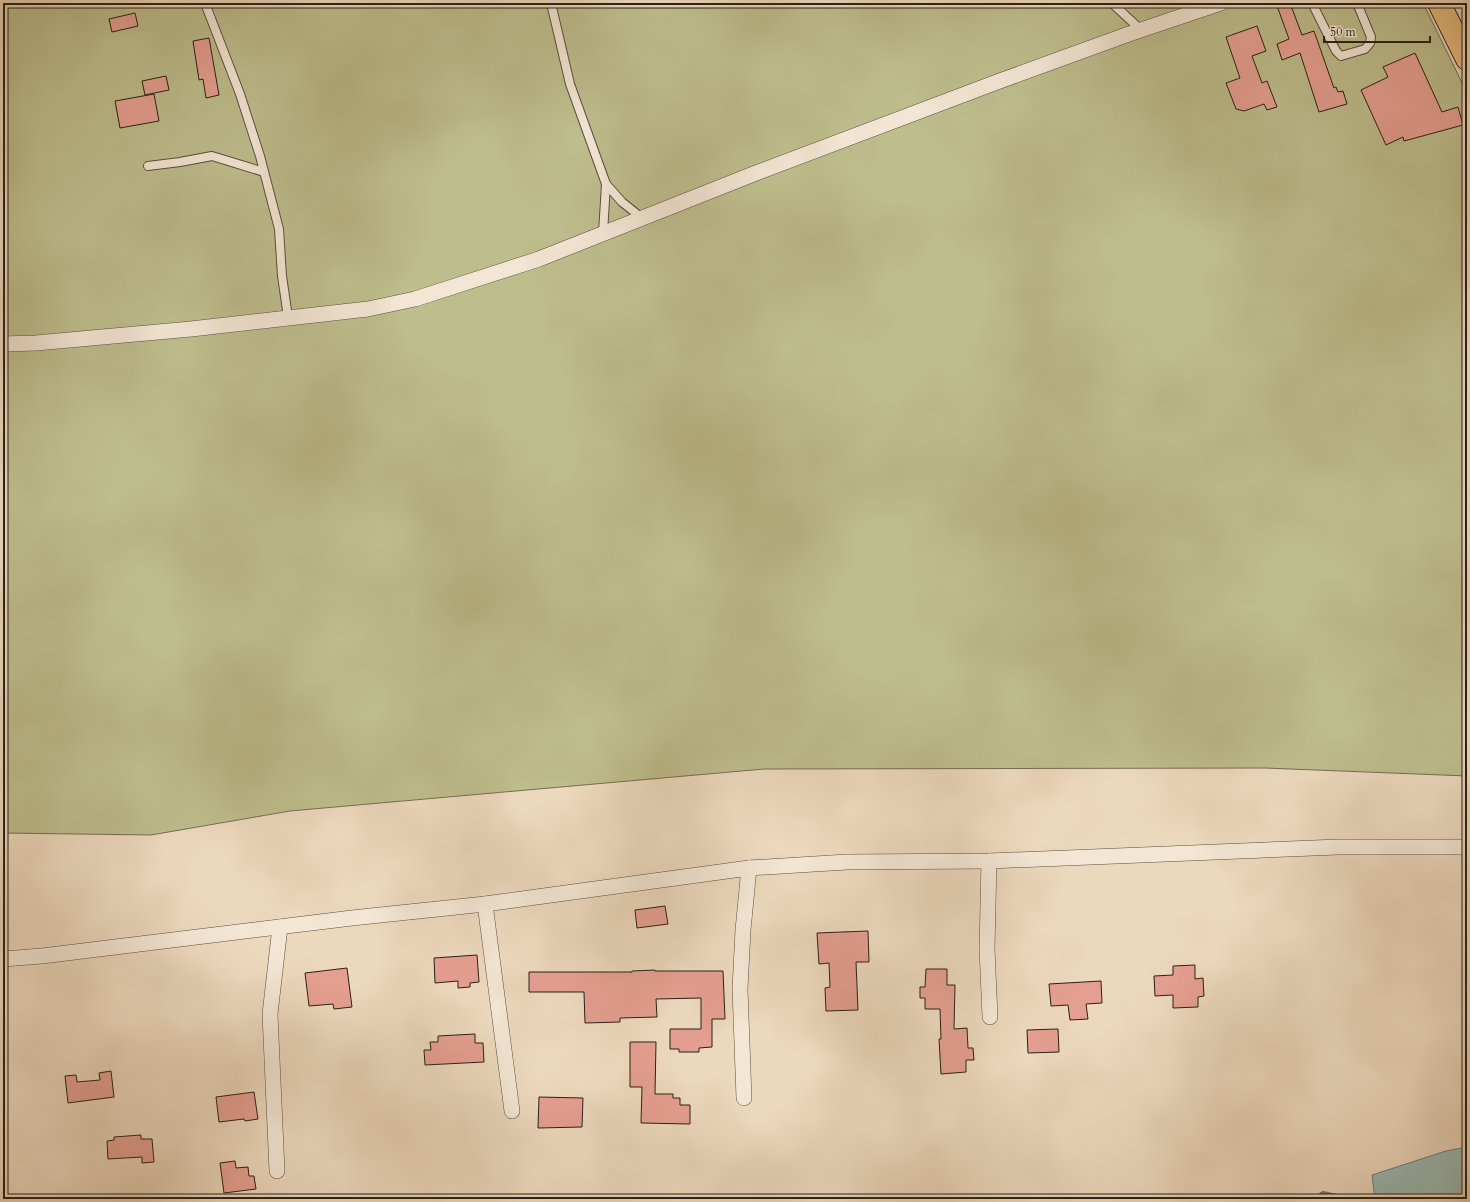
<svg xmlns="http://www.w3.org/2000/svg" width="1470" height="1202" viewBox="0 0 1470 1202" font-family="Cardo,serif">
<style>
.green{fill:#bebd8d;stroke:#746e52}
.water{fill:#99b9b2;stroke:#6c7c74}
.lines{fill:none;stroke-linecap:round;stroke-linejoin:round}
.stream{stroke:#6c7c74;stroke-width:4}
.building{fill:#e59f91;stroke:#292017}
.lane-casing{stroke:#5a4e40;stroke-width:10}
.street-casing{stroke:#5a4e40;stroke-width:16}
.highway-casing{stroke:#292017;stroke-width:24}
.lane{stroke:#f3e6d4;stroke-width:8}
.street{stroke:#f3e6d4;stroke-width:15}
.highway{stroke:#e6bc7e;stroke-width:22}
</style>
<rect width="100%" height="100%" fill="#ecd8bd"/>
<filter id="stains"><feTurbulence type="fractalNoise" baseFrequency=".005" numOctaves="4"/><feColorMatrix values="0 0 0 0 .2 0 0 0 0 .09 0 0 0 0 .02 0 0 0 .5 -.17"/></filter>
<radialGradient id="worn" r=".72"><stop offset=".6" stop-color="#630" stop-opacity="0"/><stop offset="1" stop-color="#630" stop-opacity=".3"/></radialGradient>
<!-- green -->
<polygon class="green" points="3,3 1423,3 1467,93 1467,776 1265,768 764,769 290,811 151,835 3,833"/>
<!-- water -->
<polygon class="water" points="1467,1147 1467,1199 1375,1199 1372,1175 1446,1151"/>
<g class="lines">
<!-- stream -->
<polyline class="stream" points="1314,1199 1323,1193 1351,1199"/>
</g>
<!-- building -->
<g class="building">
<polygon points="1276,3 1290,3 1302,35 1314,31 1334,88 1336,87 1338,92 1343,91 1347,104 1319,112 1300,53 1282,60 1277,44 1289,39"/>
<polygon points="135,13 138,26 112,32 109,19"/>
<polygon points="1257,26 1266,51 1252,56 1262,83 1267,81 1277,107 1267,110 1264,104 1244,111 1236,109 1226,83 1240,78 1226,37"/>
<polygon points="209,38 219,95 206,98 203,79 199,80 193,41"/>
<polygon points="1415,53 1442,112 1458,107 1463,125 1404,141 1403,137 1386,145 1361,90 1388,77 1383,67"/>
<polygon points="166,76 169,90 145,95 142,81"/>
<polygon points="154,94 159,121 120,128 115,101"/>
<polygon points="665,906 668,924 637,928 635,910"/>
<polygon points="868,931 869,962 856,962 858,1010 826,1011 825,988 830,987 829,963 819,964 817,933"/>
<polygon points="477,955 479,982 470,983 470,987 458,988 458,981 435,983 434,958"/>
<polygon points="1195,965 1195,979 1203,978 1204,996 1198,997 1198,1007 1173,1008 1173,995 1155,996 1154,976 1173,975 1173,966"/>
<polygon points="347,968 352,1007 334,1009 333,1004 309,1006 305,973"/>
<polygon points="926,969 947,969 947,985 955,985 954,1029 967,1028 968,1048 973,1048 974,1060 966,1060 966,1072 941,1074 939,1039 941,1039 940,1009 925,1009 925,998 920,998 920,987 925,987"/>
<polygon points="655,970 655,971 723,971 725,1019 712,1019 712,1047 699,1048 699,1052 679,1052 679,1049 670,1049 670,1029 701,1029 701,998 656,999 657,1017 620,1018 620,1022 585,1023 584,992 529,992 529,972 632,972 632,971"/>
<polygon points="1101,981 1102,1003 1086,1004 1088,1019 1070,1020 1068,1005 1051,1006 1049,984"/>
<polygon points="1058,1029 1059,1052 1028,1053 1027,1030"/>
<polygon points="475,1034 475,1043 483,1043 484,1062 425,1065 424,1050 431,1050 430,1042 438,1042 438,1036"/>
<polygon points="630,1042 656,1042 655,1094 673,1094 673,1098 680,1098 680,1105 690,1105 690,1124 641,1123 642,1087 630,1087"/>
<polygon points="111,1071 114,1097 68,1103 65,1076 76,1075 77,1082 100,1080 99,1073"/>
<polygon points="254,1092 258,1119 245,1121 244,1119 219,1122 216,1097"/>
<polygon points="539,1097 583,1098 582,1127 538,1128"/>
<polygon points="141,1135 141,1139 152,1139 154,1162 142,1163 142,1157 108,1159 107,1141 114,1140 114,1137"/>
<polygon points="235,1161 236,1168 248,1167 249,1176 254,1176 256,1189 224,1193 220,1163"/>
</g>
<g class="lines">
<!-- lane casing -->
<g class="lane-casing">
<g id="lane">
<polyline points="205,3 240,94 260,156 279,229 282,276 288,317"/>
<polyline points="551,3 570,84 606,184 622,202 642,218"/>
<polyline points="1112,3 1141,30"/>
<polyline points="1312,3 1336,51 1341,56 1365,49 1370,43 1371,37 1357,3"/>
<polyline points="148,166 180,162 212,156 264,172"/>
<polyline points="603,233 606,184"/>
</g>
</g>
<!-- street casing -->
<g class="street-casing">
<g id="street">
<polyline points="3,344 36,343 191,329 368,309 415,299 539,259 756,173 997,82 1129,34 1221,3"/>
<polyline points="989,861 987,949 990,1017"/>
<polyline points="485,904 512,1111"/>
<polyline points="3,959 42,956 352,918 485,904 749,868 847,862 989,861 1338,847 1467,847"/>
<polyline points="744,1098 740,989 743,930 749,868"/>
<polyline points="277,1171 270,1014 280,927"/>
</g>
</g>
<!-- highway casing -->
<g class="highway-casing">
<polyline id="highway" points="1439,3 1467,59"/>
</g>
<!-- lane -->
<use href="#lane" class="lane"/>
<!-- street -->
<use href="#street" class="street"/>
<!-- highway -->
<use href="#highway" class="highway"/>
</g>
<!-- margin -->
<rect width="1470" height="1202" fill="none" stroke="#ecd8bd" stroke-width="16"/>
<rect x="4" y="4" width="1462" height="1194" fill="none" stroke="#292017" stroke-width="2"/>
<rect x="8" y="8" width="1454" height="1186" fill="none" stroke="#292017"/>
<!-- scale -->
<path d="M1324 36v6h106v-6" fill="none" stroke="#292017" stroke-width="2"/>
<text x="1330" y="36" font-size="12" fill="#292017" stroke="#f3e6d4" stroke-width="3" paint-order="stroke">50 m</text>
<rect width="100%" height="100%" filter="url(#stains)"/>
<rect width="100%" height="100%" fill="url(#worn)"/>
</svg>
